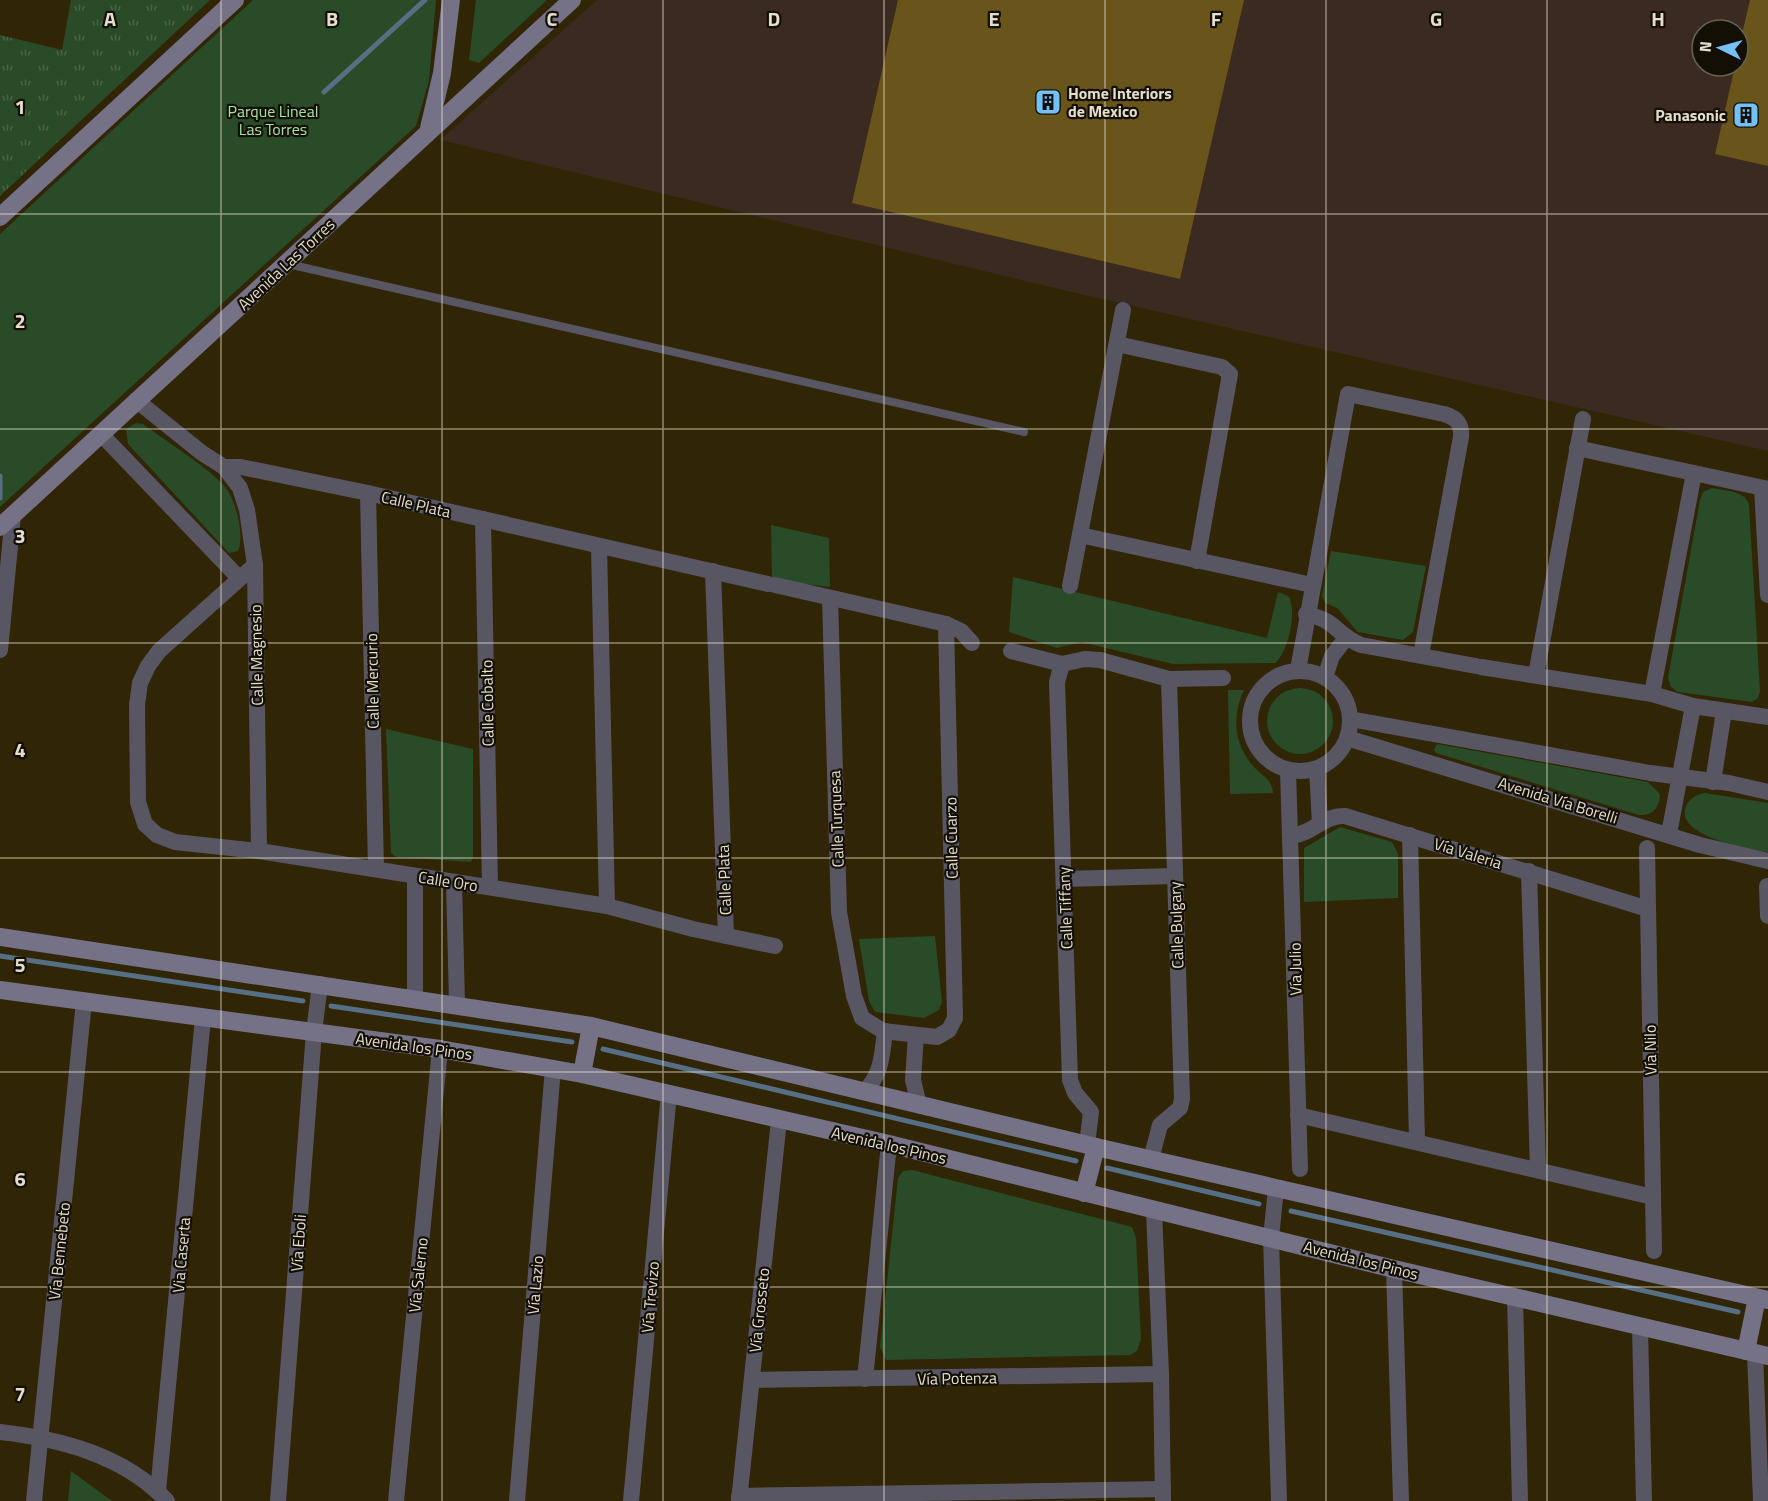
<svg xmlns="http://www.w3.org/2000/svg" width="1768" height="1501" viewBox="0 0 1768 1501" font-family="'Titillium Web',sans-serif">
<style>
.industrial{fill:#3a2a20;fill-rule:evenodd}
.grass{fill:url(#grass-tufts)}
.green{fill:#2a4b27}
.lines{fill:none;stroke-linecap:round;stroke-linejoin:round}
.stream{stroke:#566f85;stroke-width:5}
.building{fill:#69541a}
.lane{stroke:#595664;stroke-width:8}
.street{stroke:#595664;stroke-width:16}
.secondary{stroke:#757186;stroke-width:18}
.grid{fill:none;stroke:#e5decd;stroke-width:1.5;stroke-opacity:0.55}
.labels{text-anchor:middle;stroke-width:4.5;stroke-linejoin:round;paint-order:stroke}
.poi-label{font-size:16px;font-weight:bold;fill:#e5decd;stroke:#140f04;text-anchor:start}
.park-label{font-size:16px;fill:#a7e3a0;stroke:#140f04}
.street-label{font-size:16px;fill:#e5decd;stroke:#140f04}
.grid-label{font-size:20px;text-anchor:middle;font-weight:bold;fill:#e5decd;stroke:#140f04;stroke-width:4.5;stroke-linejoin:round;paint-order:stroke}
</style>
<defs>
<pattern id="grass-tufts" width="24" height="20" patternUnits="userSpaceOnUse" patternTransform="scale(1.5)"><rect width="24" height="20" fill="#2a4b27"/><path d="M3 7l-1-3M5 7V3M7 7l1-3M15 17l-1-3M17 17v-4M19 17l1-3" fill="none" stroke="#496445"/></pattern>
</defs>
<rect width="100%" height="100%" fill="#302505"/>
<!-- industrial -->
<path class="industrial" d="M597 0H1768V451L1067 291 440 140ZM1702 30H1738V66H1702Z"/>
<!-- grass -->
<polygon class="grass" points="71,0 210,0 0,196 0,35 62,50"/>
<!-- green -->
<g class="green">
<polygon points="253,0 436,0 429,81 416,126 0,507 0,234"/>
<polygon points="476,0 547,0 479,63 469,60"/>
<path d="M136 423 143 424C164 440 211 469 226 488 236 501 245 536 238 551L229 553 128 444 126 429Z"/>
<path d="M1712 488C1725 491 1744 490 1749 504L1760 691 1758 698 1752 702 1678 692 1671 687 1668 678 1700 500 1703 492Z"/>
<polygon points="771,525 829,538 830,587 772,580"/>
<polygon points="1331,551 1426,566 1413,632 1403,640 1358,632 1337,608 1325,603 1322,596"/>
<path d="M1013 577 1267 638 1278 592 1288 596C1298 609 1288 654 1275 663L1173 664 1081 642 1057 648 1009 632Z"/>
<circle cx="1300" cy="721" r="33"/>
<path d="M1228 690H1244C1231 717 1234 746 1255 768 1264 777 1272 780 1273 793L1230 794Z"/>
<polygon points="386,729 473,749 473,857 471,862 396,857 391,853"/>
<path d="M1437 744 1648 782 1660 794C1660 807 1653 816 1639 815L1436 753 1434 750Z"/>
<path d="M1705 793 1768 803V852C1748 849 1680 837 1685 810 1687 799 1696 795 1705 793Z"/>
<polygon points="1340,827 1392,842 1398,854 1398,898 1304,902 1304,848"/>
<polygon points="935,936 942,1002 939,1010 924,1018 875,1012 869,1001 859,939"/>
<polygon points="912,1170 1132,1227 1136,1238 1141,1339 1137,1351 1130,1355 886,1360 880,1347 898,1178 903,1171"/>
<polygon points="71,1471 112,1501 68,1501"/>
</g>
<g class="lines">
<!-- stream -->
<g class="stream">
<polyline points="324,92 425,0"/>
<polyline points="0,476 0,498"/>
<polyline points="0,956 303,1001"/>
<polyline points="331,1006 572,1042"/>
<polyline points="603,1049 1076,1161"/>
<polyline points="1107,1168 1259,1204"/>
<polyline points="1291,1211 1738,1312"/>
</g>
</g>
<!-- building -->
<g class="building">
<polygon points="898,0 1244,0 1180,279 852,203"/>
<polygon points="1750,0 1768,0 1768,166 1715,154 1735,66 1738,66 1738,51"/>
</g>
<g class="lines">
<!-- lane -->
<polyline class="lane" points="288,264 1024,432"/>
<!-- street -->
<g class="street">
<polyline points="1117,344 1222,367 1230,374 1197,561"/>
<polyline points="136,400 202,453 224,467 241,467 368,493 768,584"/>
<polyline points="101,434 239,578"/>
<polyline points="1577,448 1768,489"/>
<polyline points="224,467 240,488 247,510 255,565 259,851"/>
<polyline points="1762,488 1768,595"/>
<polyline points="368,493 376,869"/>
<polyline points="483,519 490,887"/>
<polyline points="1080,535 1312,585"/>
<polyline points="599,546 607,906"/>
<polyline points="255,565 159,651 148,666 140,683 137,705 138,802 145,824 157,835 175,842 259,851 607,906 693,929 775,946"/>
<polyline points="713,571 726,936"/>
<polyline points="775,585 946,624 961,631 972,643"/>
<polyline points="1070,586 1123,310"/>
<polyline points="830,598 839,912 854,996 862,1018 883,1031 937,1037 949,1030 955,1018 946,624"/>
<path d="M1306 614C1337 620 1336 635 1361 645L1476 666"/>
<polyline points="0,650 13,515"/>
<polyline points="1011,651 1062,664 1085,659 1100,660 1169,679 1223,678"/>
<polyline points="1062,664 1057,682 1070,1080 1075,1093 1091,1112 1087,1145"/>
<polyline points="1481,667 1652,694 1693,706 1768,717"/>
<path d="M1298 670 1348 394 1444 414C1457 418 1462 424 1461 437L1421 655"/>
<circle cx="1300" cy="721" r="50"/>
<polyline points="1536,675 1583,419"/>
<polyline points="1325,677 1332,656 1347,637"/>
<polyline points="1652,694 1694,473"/>
<polyline points="1350,719 1650,773 1729,783 1768,792"/>
<polyline points="1347,738 1700,845 1768,861"/>
<polyline points="1317,769 1320,823"/>
<polyline points="1288,770 1300,1169"/>
<polyline points="1713,782 1724,711"/>
<polyline points="1669,834 1693,706"/>
<polyline points="1410,835 1417,1142"/>
<path d="M1291 836C1313 834 1323 815 1345 816L1648 909"/>
<polyline points="1647,848 1654,1251"/>
<polyline points="1529,871 1538,1170"/>
<polyline points="415,876 415,998"/>
<polyline points="1064,879 1174,876"/>
<polyline points="454,882 457,1004"/>
<polyline points="1767,886 1768,916"/>
<polyline points="916,1035 913,1080 919,1105"/>
<path d="M864 1092C882 1075 882 1054 885 1031"/>
<polyline points="1298,1115 1653,1197"/>
<polyline points="1151,1159 1160,1125 1180,1108 1182,1099 1169,679"/>
<polyline points="1276,1188 1271,1238 1279,1501"/>
<polyline points="1154,1211 1161,1374 1163,1501"/>
<polyline points="1394,1269 1401,1501"/>
<polyline points="1515,1297 1520,1501"/>
<polyline points="1640,1327 1644,1501"/>
<polyline points="1755,1353 1761,1501"/>
<polyline points="865,1379 889,1144"/>
<polyline points="752,1380 1161,1374"/>
<path d="M0 1432C60 1439 124 1455 167 1501"/>
<polyline points="158,1491 203,1018"/>
<polyline points="739,1496 1163,1489"/>
<polyline points="34,1501 84,1001"/>
<polyline points="278,1501 314,1032 320,984"/>
<polyline points="396,1501 440,1049"/>
<polyline points="517,1501 553,1068"/>
<polyline points="631,1501 669,1093"/>
<polyline points="739,1501 779,1120"/>
</g>
<!-- secondary -->
<g class="secondary">
<polyline points="429,128 442,73 451,0"/>
<polyline points="0,217 235,0"/>
<polyline points="0,527 572,0"/>
<polyline points="0,937 591,1026 1096,1147 1768,1300"/>
<polyline points="0,990 440,1049 582,1074 889,1144 1394,1269 1768,1356"/>
<polyline points="582,1074 591,1026"/>
<polyline points="1084,1193 1096,1147"/>
<polyline points="1746,1351 1757,1298"/>
</g>
</g>
<!-- grid -->
<path class="grid" d="M221 0V1501M442 0V1501M663 0V1501M884 0V1501M1105 0V1501M1326 0V1501M1547 0V1501M0 214H1768M0 429H1768M0 643H1768M0 858H1768M0 1072H1768M0 1287H1768"/>
<!-- icons -->
<defs>
<g id="building-square" transform="scale(1.35)"><rect x="-9" y="-9" width="18" height="18" rx="4" fill="#73c1f6" stroke="#140f04"/><path d="M-4-6H4V6H1V3H-1V6H-4ZM-2.5-4.3h1.7v1.8h-1.7ZM.8-4.3h1.7v1.8H.8ZM-2.5-1h1.7V.8h-1.7ZM.8-1h1.7V.8H.8Z" fill="#111"/></g>
</defs>
<g fill-rule="evenodd">
<use href="#building-square" x="1048" y="102"/>
<use href="#building-square" x="1746" y="115"/>
</g>
<g class="labels">
<!-- poi labels -->
<g class="poi-label">
<text x="1068" y="99">Home Interiors<tspan x="1068" dy="18">de Mexico</tspan></text>
<text x="1726" y="121" text-anchor="end">Panasonic</text>
</g>
<!-- park labels -->
<g class="park-label">
<text x="273" y="117">Parque Lineal<tspan x="273" dy="18">Las Torres</tspan></text>
</g>
<!-- street labels -->
<g class="street-label">
<text transform="translate(286 264) rotate(-43)" y="6">Avenida Las Torres</text>
<text transform="translate(416 504) rotate(13)" y="6">Calle Plata</text>
<text transform="translate(256 655) rotate(-91)" y="6">Calle Magnesio</text>
<text transform="translate(372 681) rotate(-91)" y="6">Calle Mercurio</text>
<text transform="translate(487 703) rotate(-91)" y="6">Calle Cobalto</text>
<text transform="translate(1558 800) rotate(17)" y="6">Avenida Vía Borelli</text>
<text transform="translate(836 819) rotate(-92)" y="6">Calle Turquesa</text>
<text transform="translate(951 838) rotate(-91)" y="6">Calle Cuarzo</text>
<text transform="translate(1468 853) rotate(17)" y="6">Vía Valeria</text>
<text transform="translate(724 880) rotate(-92)" y="6">Calle Plata</text>
<text transform="translate(448 881) rotate(9)" y="6">Calle Oro</text>
<text transform="translate(1065 908) rotate(-92)" y="6">Calle Tiffany</text>
<text transform="translate(1176 925) rotate(-92)" y="6">Calle Bulgary</text>
<text transform="translate(1295 969) rotate(-91)" y="6">Vía Julio</text>
<text transform="translate(414 1046) rotate(8)" y="6">Avenida los Pinos</text>
<text transform="translate(1650 1050) rotate(-91)" y="6">Vía Nilo</text>
<text transform="translate(889 1145) rotate(13)" y="6">Avenida los Pinos</text>
<text transform="translate(298 1243) rotate(-86)" y="6">Vía Eboli</text>
<text transform="translate(59 1251) rotate(-84)" y="6">Vía Bennebeto</text>
<text transform="translate(181 1255) rotate(-85)" y="6">Via Caserta</text>
<text transform="translate(1361 1260) rotate(14)" y="6">Avenida los Pinos</text>
<text transform="translate(418 1275) rotate(-84)" y="6">Vía Salerno</text>
<text transform="translate(535 1285) rotate(-85)" y="6">Vía Lazio</text>
<text transform="translate(650 1297) rotate(-85)" y="6">Vía Trevizo</text>
<text transform="translate(759 1310) rotate(-84)" y="6">Vía Grosseto</text>
<text transform="translate(957 1378) rotate(-1)" y="6">Vía Potenza</text>
</g>
</g>
<g class="grid-label">
<text x="110" y="26">A</text>
<text x="332" y="26">B</text>
<text x="552" y="26">C</text>
<text x="774" y="26">D</text>
<text x="994" y="26">E</text>
<text x="1216" y="26">F</text>
<text x="1436" y="26">G</text>
<text x="1658" y="26">H</text>
<text x="20" y="114">1</text>
<text x="20" y="328">2</text>
<text x="20" y="543">3</text>
<text x="20" y="757">4</text>
<text x="20" y="972">5</text>
<text x="20" y="1186">6</text>
<text x="20" y="1401">7</text>
</g>
<!-- north arrow -->
<g transform="translate(1720 48) rotate(275)"><circle r="28" fill="#140f04" stroke="#686254" stroke-width="1.5"/>
<path d="M0-4.5L10 22L0 15L-10 22Z" fill="#73c1f6"/>
<text y="-9" font-size="16" font-weight="bold" text-anchor="middle" fill="#e5decd">N</text>
</g>
</svg>
